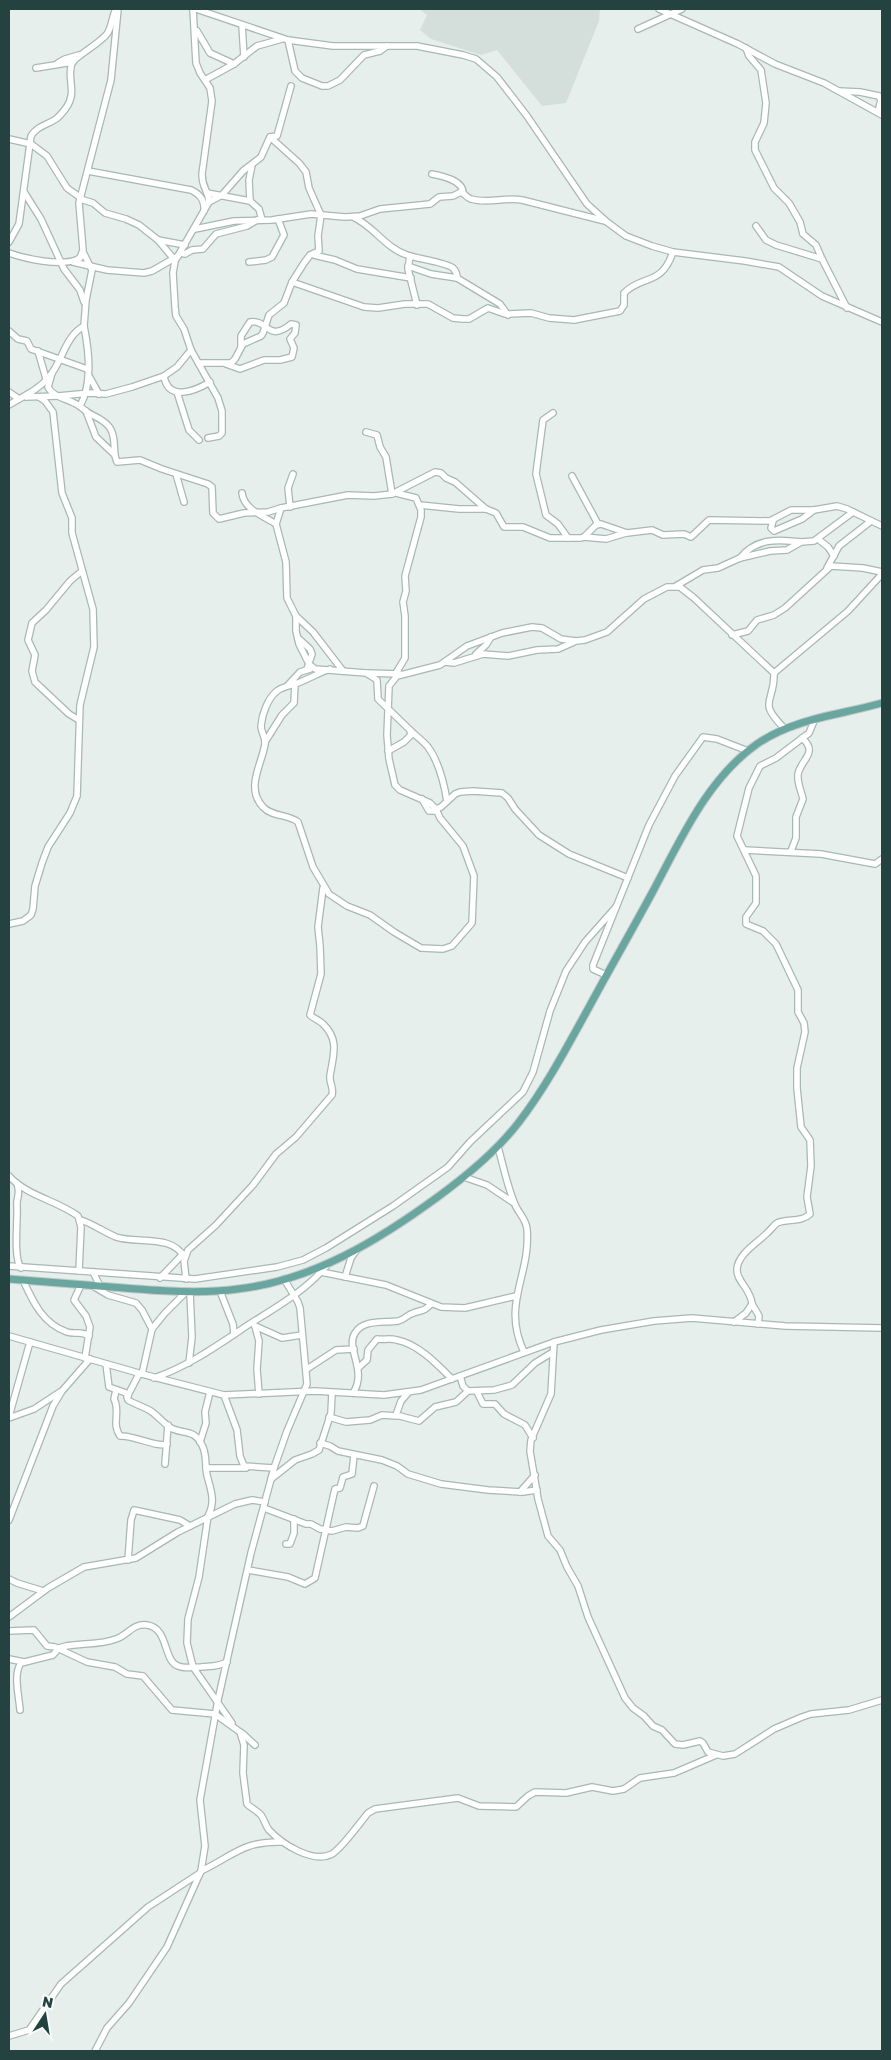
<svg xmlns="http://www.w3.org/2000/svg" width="891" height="2060" viewBox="0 0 891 2060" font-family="'Golos Text',sans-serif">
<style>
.built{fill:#d4dfdc}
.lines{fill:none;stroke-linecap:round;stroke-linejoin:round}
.minor-casing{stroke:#a8b8b5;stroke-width:8}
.major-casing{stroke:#c2cac9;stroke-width:9}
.minor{stroke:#fff;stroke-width:5.5}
.major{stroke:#69a69f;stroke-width:7}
</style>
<rect width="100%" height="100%" fill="#e6efec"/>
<!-- built -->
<polygon class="built" points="419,9 600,9 599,21 566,103 542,106 497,50 481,55 431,39 420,30 427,15"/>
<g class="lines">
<!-- minor casing -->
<g class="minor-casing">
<g id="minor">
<path d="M193 9 196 63 200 73 210 88 212 101 202 174C202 189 209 191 209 202L175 261 173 273 175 307 176 316 184 329 191 350 218 398 222 411V433L219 436 208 438"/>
<polyline points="196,9 288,40 333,46 417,46 463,55 476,59 497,77 527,116 587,204 607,222 626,236 652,246 673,252 745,261 779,267 822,296 882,322"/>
<polyline points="659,9 738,44 775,64 824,83 882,115"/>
<polyline points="242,25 244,57"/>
<polyline points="638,29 682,9"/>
<polyline points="197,31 210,53 234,64"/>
<polyline points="288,40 295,71 302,78 322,86 328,86 340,80 364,55 380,51 387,46"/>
<polyline points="746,48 749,56 761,70 766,103 764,123 755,142 755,150 774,188 789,203 800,222 803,234 816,245 822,259"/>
<polyline points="58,63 65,59 79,55"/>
<polyline points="36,68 73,62"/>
<polyline points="205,80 234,64 257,46 282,39"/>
<polyline points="839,91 860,92 879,96 881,100 878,112"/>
<polyline points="9,139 31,144 47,156 67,188 81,198"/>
<path d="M88 171 191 190C200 194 205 200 204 211"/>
<path d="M432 174C442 176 463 180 463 193"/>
<polyline points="24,192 41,219 64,269 80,290 84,302"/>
<polyline points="207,193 250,201 259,209 262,220"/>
<polyline points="80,199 93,203 105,213 126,219 139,225 158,240 185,245"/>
<polyline points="250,201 249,180 252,165"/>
<polyline points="209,202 222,195 243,171 261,157 270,137 277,136 291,86"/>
<path d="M353 217C374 226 385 248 407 255 418 259 445 262 453 268 456 271 457 274 457 278L500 304 508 315"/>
<polyline points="756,226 766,240 776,245 822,259 847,308"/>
<path d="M195 229 234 221 272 220 311 214 345 217 360 216 380 209 430 204 439 197 453 196 461 192C465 194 467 198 471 199 488 204 505 197 522 200L605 221"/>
<polyline points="158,240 173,258"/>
<path d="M9 242 19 224 31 136C37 126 47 125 56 119 60 116 63 112 66 108 78 91 66 79 72 63 76 56 99 44 107 34 112 27 112 16 116 9"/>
<path d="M9 253C26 259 59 266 76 260L80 258 83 250 79 203 111 80 118 9"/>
<polyline points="180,253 185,254 192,250 203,249 216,234 247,226 257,220"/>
<polyline points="314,255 335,260 357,269 411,278"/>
<polyline points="410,256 408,269 417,305"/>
<polyline points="73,262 107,270 144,273 152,271 178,256"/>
<polyline points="249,262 266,260 272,257 284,235 278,219"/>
<polyline points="408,266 431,274 457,278"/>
<path d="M292 282 364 307 378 308 405 304H428L453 318 463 319H469L488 308 505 314 531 313 549 318 574 320 620 311 624 305V293C643 274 661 287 673 252"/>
<polyline points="9,331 18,339 27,341 31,349 87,369"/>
<polyline points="38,351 47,382"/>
<polyline points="199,363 231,363 235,359 243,344 261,336 263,333 269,315 284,303 292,282 304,263 310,255 319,251 318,236 321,215 309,188 306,172 299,163 270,137"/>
<path d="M226 364 240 369 264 360H280L292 357 294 348 290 339 295 333 296 325 291 324C268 343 268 319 250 322L241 336V346"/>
<path d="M52 373 48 387C53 397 65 398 74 403 79 405 83 409 87 412 95 417 104 419 110 428 117 438 112 452 117 462L140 460 162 469 208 484 212 487 213 513 219 519 244 513 268 512 281 508"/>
<polyline points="89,376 99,394"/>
<path d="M164 376C168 402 195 391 210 382"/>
<polyline points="9,392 19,399"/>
<polyline points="177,392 189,430 199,440"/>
<polyline points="26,397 58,396 90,393 106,394 132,387 164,376 177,367 191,350"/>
<path d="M9 405C23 396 37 391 48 378 63 362 64 337 84 326L86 300 92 270 83 252"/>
<path d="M80 406C93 383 89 351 84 326"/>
<polyline points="86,411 96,437 114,454"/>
<polyline points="553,413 543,420 536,474 546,515 558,524 568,538"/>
<polyline points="366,432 377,435 380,447 386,457 392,494"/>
<polyline points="176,474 184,502"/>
<polyline points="572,476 598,524"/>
<path d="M242 493C244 510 264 516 276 524"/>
<polyline points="420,505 459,509 486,509"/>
<polyline points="290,507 288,488 293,474"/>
<polyline points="773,521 771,528 774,531 802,519 814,510"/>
<polyline points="584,537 606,539 626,533"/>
<polyline points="818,539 828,547 834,556"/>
<path d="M740 558C756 538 778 539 801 542"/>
<polyline points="827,568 839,546 871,521"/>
<polyline points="676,586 703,570 718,568 740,558 770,551 787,550 801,542 814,541 853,512"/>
<polyline points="296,616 313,632 343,671"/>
<polyline points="732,635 748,631 757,620 774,615 785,608 831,566 863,568 882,572"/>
<polyline points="298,638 310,649 312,654 307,669"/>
<polyline points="476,654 486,645 491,637"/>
<polyline points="445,662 454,663 483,654 508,656 537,650 558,649 574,642"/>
<path d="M330 669C318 673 307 680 295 684 289 686 282 687 277 691 268 698 262 714 261 726 261 732 266 738 265 744 262 764 245 788 263 807 272 817 288 814 298 822L313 867 329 894 347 906 370 915 394 932 421 948 443 949 452 946 472 923 474 876 463 846 440 818 436 809 430 803 400 790 395 785 389 759 387 735 389 686 397 676 440 665 467 646 502 633 532 627 542 628 561 639 576 641 585 640 607 632 644 599 667 587H680L694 598 774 673C775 704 756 700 785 729"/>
<polyline points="367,673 400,674"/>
<polyline points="396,673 405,658 405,616 403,602 406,591 405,576 421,517 421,510 416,498 396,493"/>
<polyline points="774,673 848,611 882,574"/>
<polyline points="288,685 300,672 310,669"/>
<polyline points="79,720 69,714 35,682 32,671 35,655 28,640 32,623 46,610 70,581 82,571"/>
<path d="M410 730C416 736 423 741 428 747 439 762 444 783 447 801"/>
<polyline points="265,742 282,715 294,703 295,683"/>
<polyline points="388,751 404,742 411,735 410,730 378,699 377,680 366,673 315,669 309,664 299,644 296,631 296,616 287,598 286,562 276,524 281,508 348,495 374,496 392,494 435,472 441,473 446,478 455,482 486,509 496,513 504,527 523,527 550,538 581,538 584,537 596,525 601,524 627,533 652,530 663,535 684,534 691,537 709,520 770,521 791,510 814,510 837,506 847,509 882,526"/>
<polyline points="422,799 429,811 437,811"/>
<polyline points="436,809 441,807 455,794 460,792 473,791 502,793 508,798 515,809 539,835 569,854 628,878"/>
<polyline points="745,850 821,854 875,864 882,859"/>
<path d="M791 851 796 838V817L803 799C801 790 797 783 798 774 801 759 819 753 802 738"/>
<polyline points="9,924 23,921 31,915 33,909 35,886 42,863 48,847 70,813 77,796 80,705 94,647 93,609 72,533 72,518 62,493 53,412 45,401 39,397"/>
<polyline points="606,975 593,969 593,965 649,825 675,776 703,737 717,739 748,751"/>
<path d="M498 1147C503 1165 507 1185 514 1202 517 1212 526 1218 527 1229 531 1276 501 1303 524 1352"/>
<path d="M9 1176C27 1196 56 1200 78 1216L81 1227 79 1271"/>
<polyline points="464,1177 487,1185 514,1203"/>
<path d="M17 1183C21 1196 16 1197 17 1206 18 1221 13 1257 21 1268"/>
<path d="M81 1220C93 1224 104 1232 116 1237 137 1244 172 1234 184 1257"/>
<polyline points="9,1266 195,1279 277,1267 303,1260 326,1248 393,1206 448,1167 470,1142 523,1092 533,1072 550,1011 566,971 585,942 616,907"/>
<polyline points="93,1272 100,1286"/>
<polyline points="321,1272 386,1285 441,1307 465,1308 516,1296"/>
<polyline points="345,1277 351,1258 356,1251"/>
<polyline points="160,1278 183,1254"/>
<path d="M186 1279 184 1261 188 1250 216 1225 253 1185 276 1154 296 1137 332 1095C334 1087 329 1083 330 1076 333 1056 340 1040 323 1024 319 1020 313 1018 310 1015L321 974 320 946 318 927 323 888"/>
<path d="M23 1280C33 1302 43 1324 67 1332 76 1335 81 1330 89 1336"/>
<polyline points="81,1285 74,1300 86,1316 90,1327 85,1358"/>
<polyline points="93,1286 108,1295 136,1303 142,1310 152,1329"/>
<polyline points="220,1291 233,1324 234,1334"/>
<polyline points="752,1304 759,1316 758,1324"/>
<path d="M734 1322 746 1313 752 1304C751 1289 736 1281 737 1269 738 1254 757 1243 766 1234 770 1231 773 1226 777 1223 787 1218 801 1223 810 1214L807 1197 811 1166 810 1140 801 1127 797 1088V1068L805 1032 804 1023 798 1012V990L776 944 763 931 746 924V917L756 903V876L737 836 749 788 760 766 776 758 809 733 815 719"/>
<polyline points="255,1326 259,1341 257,1369 259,1394"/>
<polyline points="255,1326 282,1338 302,1335"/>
<polyline points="9,1336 142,1374 224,1395 315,1391 384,1395 421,1390 554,1342 601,1330 654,1321 692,1318 785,1326 882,1328"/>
<polyline points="554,1342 551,1394 531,1440 530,1451 538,1499 548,1536 560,1550 567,1567 578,1586 588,1617 625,1698 633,1708 644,1716 653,1726 662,1730 675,1744 683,1745 700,1741 703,1743 708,1752 723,1756 735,1754 774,1729 802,1717 811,1714 849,1710 882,1700"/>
<polyline points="189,1363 192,1337 190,1293"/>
<polyline points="106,1364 109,1387 126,1393 128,1396"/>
<path d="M358 1368 367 1360 368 1350 377 1339C384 1340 390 1338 397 1340 418 1344 437 1364 452 1379"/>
<polyline points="307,1369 336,1350 354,1349"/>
<path d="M139 1374 127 1397 128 1400C134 1404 142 1406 149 1410 158 1415 164 1425 173 1429 184 1434 194 1429 202 1445 208 1456 204 1468 208 1479 212 1493 215 1503 208 1516L199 1577 188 1619 187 1643 193 1667 232 1723"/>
<polyline points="142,1374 152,1329 165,1313 186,1292"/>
<polyline points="460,1376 463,1386 468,1391 494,1390 512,1385 535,1363 553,1352"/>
<path d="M154 1378C189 1366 218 1345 248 1325 275 1308 307 1290 327 1265"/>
<path d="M116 1390 114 1399C121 1412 111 1423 120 1436 134 1435 157 1448 167 1444"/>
<polyline points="477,1392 483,1404 495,1404 504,1414 525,1425 533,1438"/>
<path d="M353 1393C368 1371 345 1348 355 1333 363 1319 384 1323 398 1321 404 1320 406 1316 411 1314 421 1309 423 1313 431 1304"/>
<polyline points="408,1393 401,1401 396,1415 419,1421 435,1407 456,1402 468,1391"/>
<polyline points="224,1395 237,1430 240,1456 244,1466 274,1468"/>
<polyline points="10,1413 30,1342"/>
<polyline points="329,1417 346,1422 370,1420 382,1415 397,1416"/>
<polyline points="9,1418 34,1409 60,1392"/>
<polyline points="200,1442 206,1423 205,1412 210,1392"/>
<polyline points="320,1443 330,1446 338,1451 382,1460 397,1466 408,1474 441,1484 488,1490 523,1492 537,1490"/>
<polyline points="165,1464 168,1425"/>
<polyline points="206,1468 246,1468"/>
<polyline points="271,1479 295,1460 312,1454 319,1450 331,1413 332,1393"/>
<polyline points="520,1492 535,1475"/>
<polyline points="264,1508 306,1524 311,1524 320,1529 332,1531 346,1527 358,1528 363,1526 364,1522 374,1486"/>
<polyline points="9,1520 53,1406 62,1391 90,1359"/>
<polyline points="286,1544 290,1544 294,1533 294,1519"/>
<polyline points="128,1560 131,1520 134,1510 180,1520 190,1526"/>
<polyline points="248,1570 288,1577 305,1584 315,1578 334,1493 335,1489 340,1488 343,1477 352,1474 354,1455"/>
<polyline points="9,1579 17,1583 43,1591"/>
<polyline points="9,1617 48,1588 84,1567 136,1558 178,1532 235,1504 252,1500 265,1502"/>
<path d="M9 1631 34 1630 47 1646 55 1647 87 1662 115 1667 127 1674 143 1676 172 1710 215 1714 240 1732 244 1745 243 1773 247 1804C251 1808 256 1810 260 1814 264 1818 265 1825 269 1830 282 1844 313 1864 332 1854 342 1848 359 1824 368 1813L375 1809 458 1798 479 1806 516 1807 528 1796 535 1792 566 1793 592 1787 613 1791 624 1789 640 1778 674 1773 716 1755"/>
<polyline points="9,1659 24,1662"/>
<path d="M20 1710C19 1696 13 1674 21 1663L53 1655 59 1648 66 1646C82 1643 101 1645 116 1639 128 1635 133 1623 147 1625 169 1628 163 1661 178 1666 185 1669 193 1667 201 1667 210 1666 218 1667 227 1662"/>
<polyline points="242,1733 255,1745"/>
<path d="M201 1871C233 1856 242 1841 282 1842"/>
<polyline points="9,2036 29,2030 61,1984 148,1907 200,1873"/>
<polyline points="95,2051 107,2028 129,2003 167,1947 201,1871 205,1846 200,1800 218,1700 251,1553 274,1468 287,1431 307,1384 300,1308 298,1302 284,1279"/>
</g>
</g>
<!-- major casing -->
<g class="major-casing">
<path id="major" d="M9 1279C47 1282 85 1285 124 1288 162 1291 200 1294 238 1289 314 1280 379 1240 439 1196 469 1174 497 1151 519 1122 546 1087 567 1047 588 1009 609 970 631 932 652 893 680 841 707 779 757 744 795 718 840 715 882 703"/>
</g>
<!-- minor -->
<use href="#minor" class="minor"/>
<!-- major -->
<use href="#major" class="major"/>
</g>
<!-- border -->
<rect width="891" height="2060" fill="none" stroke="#24423f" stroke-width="20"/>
<!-- north arrow -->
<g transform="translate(45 2015) rotate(12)" stroke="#f7fbfa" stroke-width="4" paint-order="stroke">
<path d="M0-4L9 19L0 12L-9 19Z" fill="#24423f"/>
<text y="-8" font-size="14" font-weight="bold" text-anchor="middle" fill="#24423f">N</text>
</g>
</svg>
